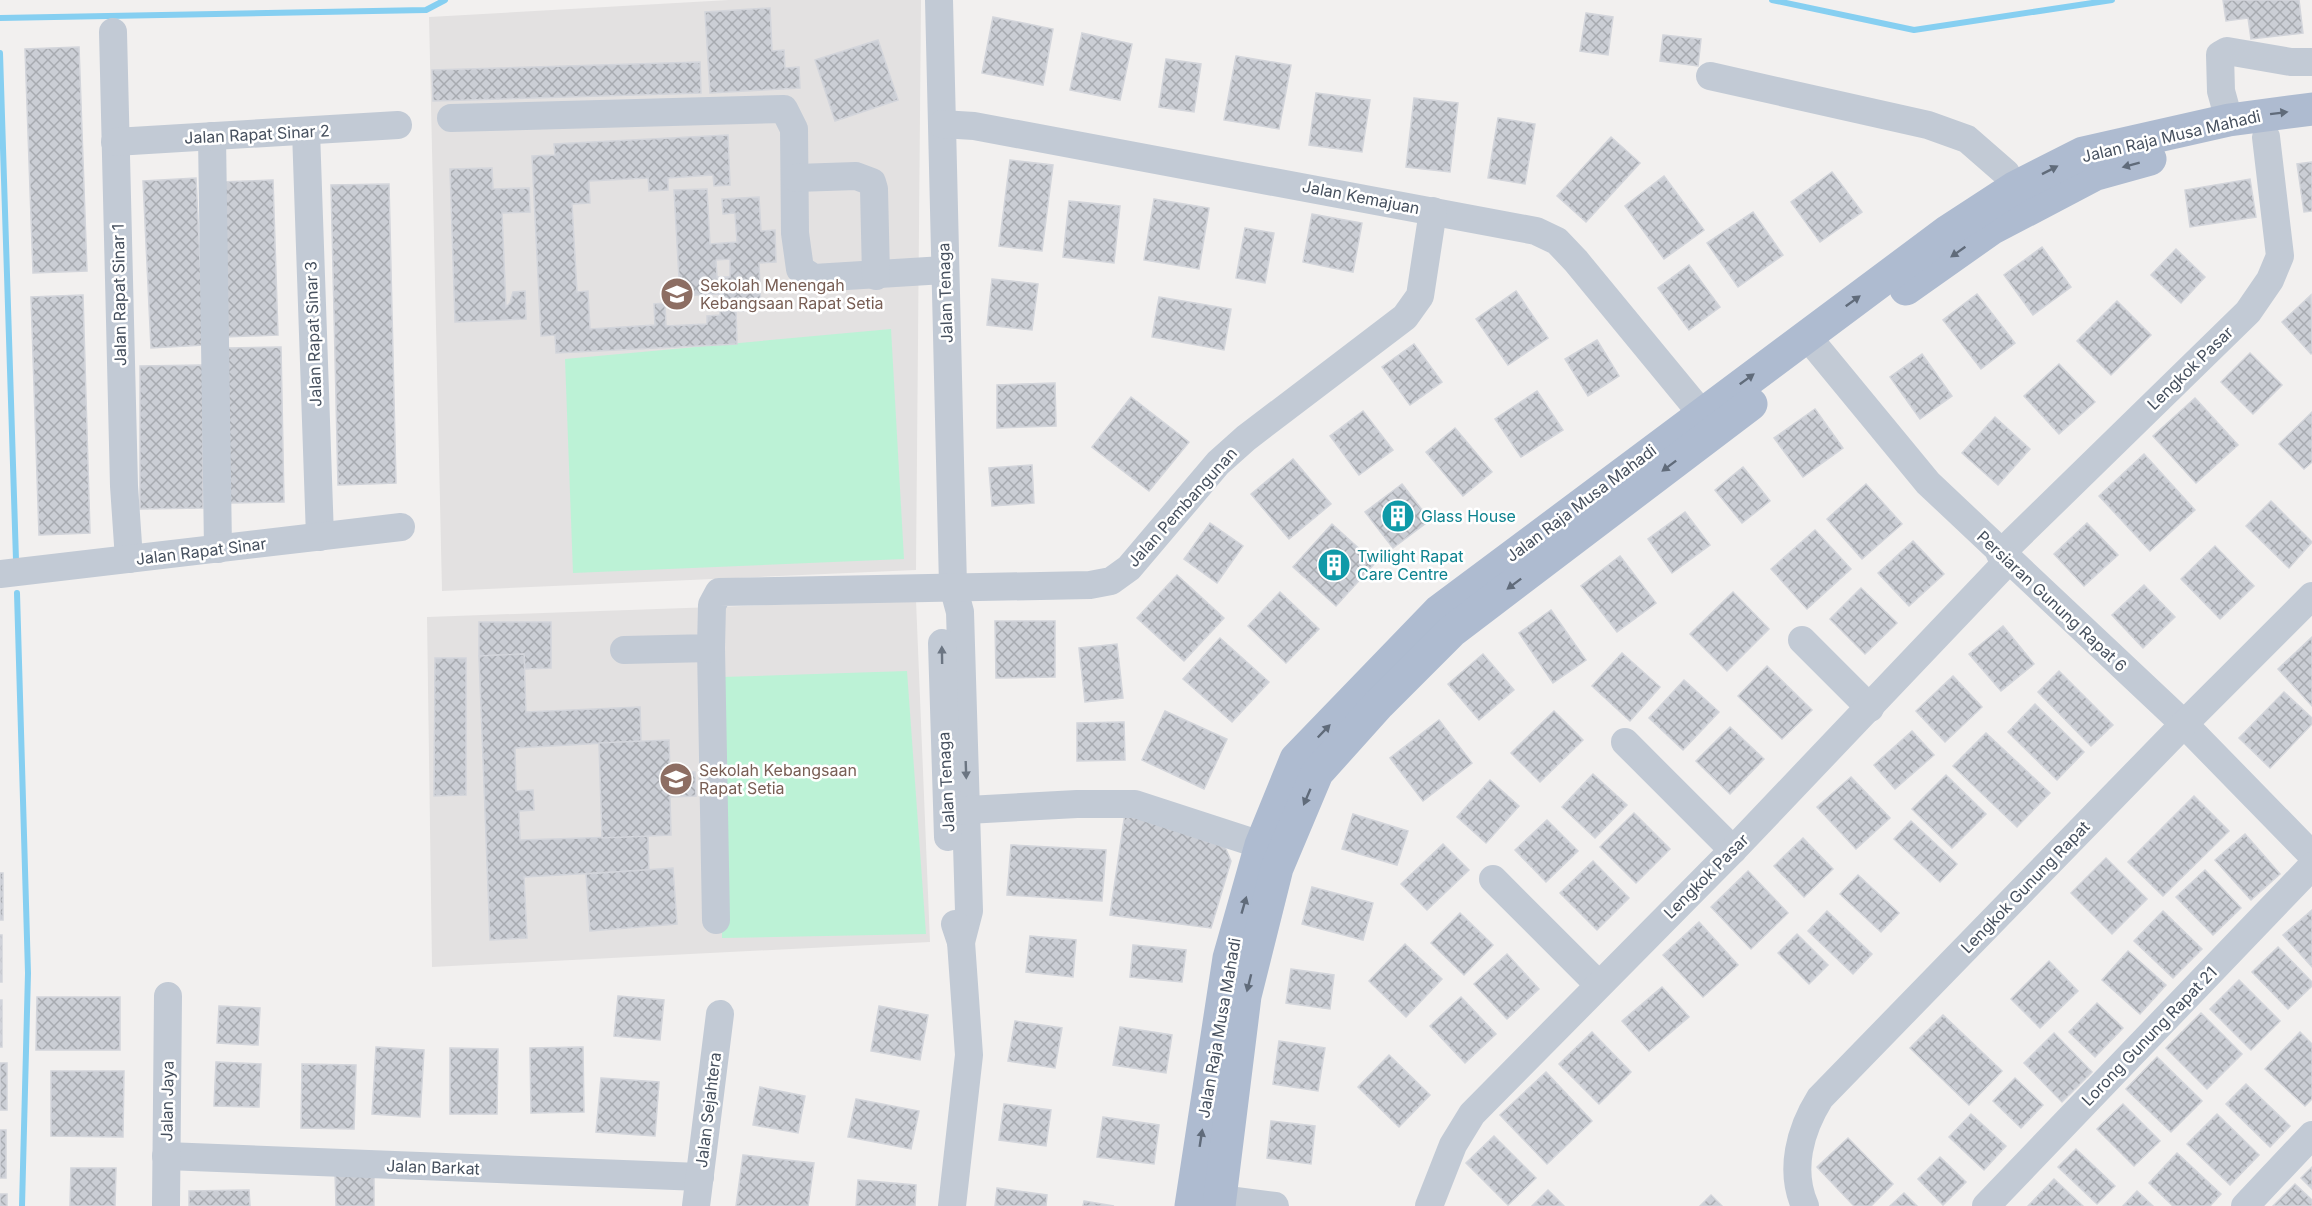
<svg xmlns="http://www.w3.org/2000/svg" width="2312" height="1206" viewBox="0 0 2312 1206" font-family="Inter,sans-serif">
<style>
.education{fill:#e3e1e1}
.garden{fill:#bcf2d6}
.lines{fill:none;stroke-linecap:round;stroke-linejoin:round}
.stream{stroke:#86cff1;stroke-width:6}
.building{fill:url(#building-cross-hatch);stroke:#d3d5db;stroke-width:1.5}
.minor{stroke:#c2cad5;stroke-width:28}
.major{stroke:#aebbd0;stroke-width:33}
.oneway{fill:#606b7a}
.oneway2{fill:#6b7582}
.labels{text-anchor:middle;stroke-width:5;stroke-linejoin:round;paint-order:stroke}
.street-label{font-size:16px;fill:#46505e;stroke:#fff}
.education-label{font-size:16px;fill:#785e54;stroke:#fff;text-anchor:start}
.culture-label{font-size:16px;fill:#0d838f;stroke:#fff;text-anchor:start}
</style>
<defs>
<pattern id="building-cross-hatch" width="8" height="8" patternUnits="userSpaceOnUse" patternTransform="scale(1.5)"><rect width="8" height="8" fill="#cbced5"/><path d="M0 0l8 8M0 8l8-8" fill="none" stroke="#a7aab0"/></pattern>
</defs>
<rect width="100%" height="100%" fill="#f2f0ef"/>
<!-- education -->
<g class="education">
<polygon points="729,0 921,0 916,570 442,591 429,17"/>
<polygon points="916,600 930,942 432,967 427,617"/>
</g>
<!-- garden -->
<g class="garden">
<polygon points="891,329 904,559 573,573 565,359"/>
<polygon points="907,671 926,934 722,938 722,677"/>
</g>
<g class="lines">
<!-- stream -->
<g class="stream">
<polyline points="1772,0 1914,30 2112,0"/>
<polyline points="0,18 426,10 445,0"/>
<polyline points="0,53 16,560"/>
<polyline points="17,593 28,973 22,1206"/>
</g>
</g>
<!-- building -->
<g class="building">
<polygon points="2223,0 2299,0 2303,33 2251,39 2248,18 2226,21"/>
<polygon points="770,8 772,51 784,50 785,68 799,67 800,88 710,93 705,12"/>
<polygon points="1586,13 1613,17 1608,55 1580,51"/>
<polygon points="993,17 1053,29 1043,85 982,73"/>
<polygon points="1082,33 1132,44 1120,100 1070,90"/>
<polygon points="1663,35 1701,39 1698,66 1660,61"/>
<polygon points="878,40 898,100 835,121 815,60"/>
<polygon points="79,47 87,271 33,273 25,49"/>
<polygon points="1236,56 1291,65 1279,129 1224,120"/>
<polygon points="1166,59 1201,64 1194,112 1159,107"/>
<polygon points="700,62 701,93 433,101 432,70"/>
<polygon points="1316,93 1370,100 1362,152 1309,145"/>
<polygon points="1414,98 1458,103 1450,172 1406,167"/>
<polygon points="1498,118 1535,124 1525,184 1488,178"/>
<polygon points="728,135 730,185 714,186 713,175 668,178 668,190 649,191 648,178 589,181 590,203 572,204 577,292 588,291 590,329 655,325 654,304 665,303 666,326 707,324 707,316 720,315 718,277 730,277 730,259 716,260 718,294 680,296 674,190 707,189 710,244 737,242 735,213 723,214 722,199 759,197 761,231 775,230 776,262 759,263 761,310 736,311 737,344 556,353 555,335 541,336 532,156 555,155 554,144"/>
<polygon points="1611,137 1640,163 1586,222 1557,196"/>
<polygon points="1010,160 1053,165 1042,251 999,246"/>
<polygon points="2312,162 2312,211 2304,212 2297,164"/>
<polygon points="492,168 493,189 529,188 530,212 502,213 506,307 510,303 513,292 525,291 526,319 455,322 450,169"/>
<polygon points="1832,172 1862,212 1820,242 1791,202"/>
<polygon points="1664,176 1704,230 1664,259 1625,206"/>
<polygon points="196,178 204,345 151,348 143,181"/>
<polygon points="2250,179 2256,217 2190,227 2185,190"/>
<polygon points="273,180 278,335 224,337 219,182"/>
<polygon points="389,184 396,483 338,485 331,185"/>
<polygon points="1154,199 1209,208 1199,269 1144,260"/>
<polygon points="1069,201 1120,206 1114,263 1063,257"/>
<polygon points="1753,212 1783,255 1738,287 1707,243"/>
<polygon points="1312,214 1362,223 1353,272 1303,262"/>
<polygon points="1245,228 1274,233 1265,283 1236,278"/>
<polygon points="2042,247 2071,287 2033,315 2004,275"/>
<polygon points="2176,249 2205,277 2181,303 2151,275"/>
<polygon points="1689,265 1720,307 1689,330 1658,288"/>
<polygon points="992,279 1038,284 1032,330 987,325"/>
<polygon points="1516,291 1548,338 1508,365 1476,319"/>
<polygon points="1977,294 2015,343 1981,369 1943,320"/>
<polygon points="83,295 90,533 39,535 31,297"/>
<polygon points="2311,295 2312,353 2311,354 2282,322"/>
<polygon points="1159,297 1231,309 1224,350 1152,337"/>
<polygon points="2117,301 2151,335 2111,375 2077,341"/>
<polygon points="1597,340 1619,376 1588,396 1565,359"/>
<polygon points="1414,344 1442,382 1410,405 1382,367"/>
<polygon points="281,347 284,502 229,503 227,348"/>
<polygon points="2250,353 2282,385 2253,414 2221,382"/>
<polygon points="1922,354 1952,396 1920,419 1890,377"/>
<polygon points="2059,364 2095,402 2059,434 2024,396"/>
<polygon points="203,365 203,508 140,509 140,366"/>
<polygon points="1055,383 1056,426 997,428 997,385"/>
<polygon points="1537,391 1563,430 1521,457 1495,419"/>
<polygon points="1131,397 1189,442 1149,491 1092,447"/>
<polygon points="2195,398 2238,445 2196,483 2153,436"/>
<polygon points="1815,409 1843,448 1803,477 1774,438"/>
<polygon points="1363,411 1393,450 1359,475 1330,436"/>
<polygon points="2312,412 2312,462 2304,469 2279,444"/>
<polygon points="1995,417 2030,449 1998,485 1962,453"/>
<polygon points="1455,428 1492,472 1463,496 1426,452"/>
<polygon points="2144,454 2195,510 2150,551 2099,496"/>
<polygon points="1293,459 1331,504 1289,539 1251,494"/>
<polygon points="1032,465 1034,503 992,506 989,468"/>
<polygon points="1743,467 1770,501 1742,523 1715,490"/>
<polygon points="1402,484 1430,520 1393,548 1365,512"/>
<polygon points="1866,484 1902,524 1862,559 1827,519"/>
<polygon points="2271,501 2312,542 2289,568 2246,526"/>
<polygon points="1685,512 1710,545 1672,573 1648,539"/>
<polygon points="1210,523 1243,546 1217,583 1184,559"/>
<polygon points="2087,523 2118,555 2084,586 2054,554"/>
<polygon points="1332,524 1375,563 1336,606 1293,567"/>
<polygon points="1815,530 1851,569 1807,609 1771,569"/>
<polygon points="1913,541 1944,574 1909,606 1878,573"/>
<polygon points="2215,546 2254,586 2220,619 2181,579"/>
<polygon points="1620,556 1656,603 1617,632 1581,586"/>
<polygon points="1177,575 1224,618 1184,661 1137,618"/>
<polygon points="2144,585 2175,617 2143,648 2112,615"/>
<polygon points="1861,588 1897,623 1865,654 1830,619"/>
<polygon points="1280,592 1319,629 1286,663 1248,626"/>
<polygon points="1733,592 1769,629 1727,671 1690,634"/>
<polygon points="1551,610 1586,660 1553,683 1519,633"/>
<polygon points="995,621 1055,621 1055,677 996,678"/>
<polygon points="479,622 551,622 551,668 525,669 524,654 479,656"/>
<polygon points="2003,626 2034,664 2001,691 1969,654"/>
<polygon points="2312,637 2312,706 2278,669"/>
<polygon points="1220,638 1269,682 1232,722 1183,679"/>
<polygon points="1117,644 1123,698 1085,702 1079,648"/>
<polygon points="1622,653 1660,687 1630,721 1592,686"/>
<polygon points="524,654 526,712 640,707 641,741 515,748 516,791 533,790 534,810 519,811 520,840 648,836 649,870 524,877 527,938 490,940 479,656"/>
<polygon points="1483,654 1514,690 1479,720 1448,684"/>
<polygon points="435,658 466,658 466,795 434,796"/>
<polygon points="1767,666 1812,710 1782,739 1738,696"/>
<polygon points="2059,671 2113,725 2091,746 2038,692"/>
<polygon points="1953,676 1982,707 1945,742 1916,711"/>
<polygon points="1684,680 1719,712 1683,750 1649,718"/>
<polygon points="2284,692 2312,718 2312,724 2270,768 2239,738"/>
<polygon points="2035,704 2084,752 2057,780 2008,732"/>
<polygon points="1165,711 1227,739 1204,789 1142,760"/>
<polygon points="1554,711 1583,740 1540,782 1511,753"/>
<polygon points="1439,720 1472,763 1423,801 1390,758"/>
<polygon points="1124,722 1125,760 1077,761 1077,723"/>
<polygon points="1730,727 1764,759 1730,794 1696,761"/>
<polygon points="1912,731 1934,755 1895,789 1874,765"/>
<polygon points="1986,733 2050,793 2017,827 1953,766"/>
<polygon points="669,740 670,773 695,772 696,796 670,797 671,835 602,838 599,743"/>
<polygon points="1593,774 1627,805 1595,838 1562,807"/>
<polygon points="1946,775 1986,814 1952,848 1912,809"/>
<polygon points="1851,777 1890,818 1856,849 1817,807"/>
<polygon points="1490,780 1519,806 1486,843 1457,817"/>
<polygon points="2194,796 2229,831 2163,896 2128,862"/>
<polygon points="1125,813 1225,847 1231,861 1211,928 1110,915"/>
<polygon points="1634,813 1670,849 1636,883 1600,847"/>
<polygon points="1353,814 1408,831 1397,865 1342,849"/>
<polygon points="1547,820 1578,851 1546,882 1515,850"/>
<polygon points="1911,821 1957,864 1940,882 1894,839"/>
<polygon points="2245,834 2280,874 2251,900 2215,860"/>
<polygon points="1803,838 1833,869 1804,897 1774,866"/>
<polygon points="1443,844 1469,870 1427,910 1401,884"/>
<polygon points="1011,845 1106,850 1102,901 1007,895"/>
<polygon points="2106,858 2147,899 2112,934 2071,893"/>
<polygon points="1593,861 1629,898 1597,930 1560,893"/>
<polygon points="673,868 677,924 590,931 586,874"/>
<polygon points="2205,870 2241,908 2213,935 2176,897"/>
<polygon points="1748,871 1788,913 1751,949 1711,907"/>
<rect x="0" y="873" width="3" height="47"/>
<polygon points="1858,875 1899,913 1881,932 1840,894"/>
<polygon points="1312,887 1373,903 1363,940 1302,924"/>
<polygon points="2312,910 2312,967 2283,935"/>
<polygon points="1827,911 1872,954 1853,974 1808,931"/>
<polygon points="2163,911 2202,949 2173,978 2134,941"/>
<polygon points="1460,913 1493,945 1464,975 1431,943"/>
<polygon points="1699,922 1738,965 1703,997 1663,955"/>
<polygon points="1797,934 1828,965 1809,984 1778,953"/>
<rect x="0" y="935" width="2" height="47"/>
<polygon points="1030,936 1076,940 1073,977 1026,972"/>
<polygon points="1405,944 1442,979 1406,1017 1369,981"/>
<polygon points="1133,945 1186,950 1182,982 1130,977"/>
<polygon points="2278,947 2312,982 2312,986 2288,1009 2252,972"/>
<polygon points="2128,951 2166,985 2140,1014 2102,980"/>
<polygon points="1507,954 1539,989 1507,1019 1474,984"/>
<polygon points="2049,961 2078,991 2040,1028 2011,999"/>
<polygon points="1291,969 1334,975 1330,1009 1286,1003"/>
<polygon points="2239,980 2280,1021 2251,1050 2210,1009"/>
<polygon points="1662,987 1689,1017 1649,1051 1622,1021"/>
<polygon points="618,996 664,1000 660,1040 614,1036"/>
<polygon points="37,997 120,997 120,1050 36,1050"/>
<polygon points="1461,997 1496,1034 1465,1063 1430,1026"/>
<rect x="0" y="1000" width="2" height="47"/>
<polygon points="2097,1003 2123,1028 2095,1057 2069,1032"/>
<polygon points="219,1006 260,1008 258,1045 217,1043"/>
<polygon points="879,1006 928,1015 920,1060 871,1051"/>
<polygon points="2201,1013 2242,1054 2207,1089 2166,1048"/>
<polygon points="1943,1015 2002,1071 1969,1105 1910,1048"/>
<polygon points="1015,1021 1062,1028 1055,1068 1008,1061"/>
<polygon points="1120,1027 1172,1035 1166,1073 1113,1065"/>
<polygon points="1592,1032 1631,1072 1599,1104 1559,1064"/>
<polygon points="2300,1032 2312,1044 2312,1099 2305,1106 2265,1069"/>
<polygon points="2054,1033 2092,1072 2062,1102 2024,1063"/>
<polygon points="1279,1041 1325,1048 1318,1091 1273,1084"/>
<polygon points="376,1047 424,1050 420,1117 372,1114"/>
<polygon points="583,1047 584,1112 531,1113 530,1048"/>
<polygon points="450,1048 498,1049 497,1114 450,1114"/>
<polygon points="1389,1055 1430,1095 1399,1127 1358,1087"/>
<polygon points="2157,1057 2202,1101 2171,1132 2126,1089"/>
<polygon points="216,1062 261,1064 259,1107 214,1106"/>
<rect x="0" y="1063" width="7" height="47"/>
<polygon points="302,1064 356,1065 354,1129 301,1128"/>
<polygon points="51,1071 124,1071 123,1137 51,1136"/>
<polygon points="1546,1072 1592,1121 1547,1164 1500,1115"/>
<polygon points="601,1078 659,1082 655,1136 596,1132"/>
<polygon points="2015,1078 2043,1105 2021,1128 1993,1101"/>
<polygon points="2246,1084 2290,1126 2270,1147 2226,1104"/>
<polygon points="760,1087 805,1096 798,1133 753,1125"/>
<polygon points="856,1099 919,1111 911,1149 848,1137"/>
<polygon points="1004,1104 1051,1110 1046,1146 999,1140"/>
<polygon points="2123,1104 2160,1141 2134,1166 2097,1129"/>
<polygon points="1971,1114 2006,1146 1984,1170 1949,1137"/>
<polygon points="2217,1114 2259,1155 2230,1185 2187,1144"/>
<polygon points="1103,1117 1159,1125 1154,1164 1097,1157"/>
<polygon points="1271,1121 1315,1126 1311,1164 1267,1158"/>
<rect x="0" y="1130" width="6" height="48"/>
<polygon points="1494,1136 1536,1178 1508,1205 1466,1163"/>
<polygon points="1848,1138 1893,1184 1871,1206 1854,1206 1817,1167"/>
<polygon points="2076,1149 2115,1186 2097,1204 2058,1167"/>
<polygon points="2177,1153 2221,1194 2210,1206 2173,1206 2149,1183"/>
<polygon points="743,1155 814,1163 808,1206 736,1206"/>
<polygon points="1940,1157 1966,1182 1943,1205 1918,1179"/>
<polygon points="2312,1167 2312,1189 2301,1178"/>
<polygon points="71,1168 116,1168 115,1206 70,1206"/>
<polygon points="335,1171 374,1171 374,1206 336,1206"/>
<polygon points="2054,1179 2083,1206 2028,1206"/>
<polygon points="858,1180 916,1185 915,1206 856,1206"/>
<polygon points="2295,1184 2312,1200 2312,1206 2273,1206"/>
<polygon points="997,1188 1047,1195 1046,1206 995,1206"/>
<polygon points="249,1190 250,1206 189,1206 189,1191"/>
<polygon points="1548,1190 1564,1206 1532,1206"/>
<polygon points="2137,1191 2153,1206 2123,1206"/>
<polygon points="1904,1193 1917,1206 1890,1206"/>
<rect x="0" y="1194" width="7" height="12"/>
<polygon points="1711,1195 1722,1206 1700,1206"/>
<polygon points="1084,1201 1114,1206 1083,1206"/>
</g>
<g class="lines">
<!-- minor -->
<g class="minor">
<polyline points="939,0 953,586 960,612 969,911 961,942"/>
<polyline points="113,32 124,486 129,559"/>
<polyline points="1710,76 1928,125 1967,139 2006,173 2014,188"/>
<polyline points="451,118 784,109 794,129 795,233 800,269 814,278 944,270"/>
<polyline points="2229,120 2221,91 2220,55 2227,51 2291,62 2312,62"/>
<polyline points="942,124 974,126 1536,231 1557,241 1576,261 1716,431"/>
<polyline points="306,131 320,537"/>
<polyline points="212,136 218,549"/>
<polyline points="115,142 398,125"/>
<polyline points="796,178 856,176 872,182 874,189 876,276"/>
<polyline points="1806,335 1928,483 2184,724 2312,855"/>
<polyline points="2000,554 2248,312 2270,280 2280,256 2266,137"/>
<polyline points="0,574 401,527"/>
<polyline points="1802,640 1870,708"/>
<polyline points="942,643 948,837"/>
<polyline points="711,648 716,920"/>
<polyline points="624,650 711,648 712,605 719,592 1090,585 1111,581 1129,568 1218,463 1246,438 1405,317 1420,296 1433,211"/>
<polyline points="1625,742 1733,850"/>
<polyline points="949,811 1077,804 1135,804 1261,845"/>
<polyline points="1493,879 1598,984"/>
<polyline points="166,1156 700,1177"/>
<polyline points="1197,1196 1275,1206"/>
<polyline points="166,1206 168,996"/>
<polyline points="696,1206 720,1014"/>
<polyline points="952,1206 969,1055 961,942 955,924"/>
<polyline points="1429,1206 1453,1145 1472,1114 1733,850 2008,561"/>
<path d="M1805 1206C1789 1170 1800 1130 1820 1098L2184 724 2312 596"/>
<polyline points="1986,1206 2312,866"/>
<polyline points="2245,1206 2312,1135"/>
</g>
<!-- major -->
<g class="major">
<polyline points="1906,289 1991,229 2096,174 2150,159"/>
<polyline points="1191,1206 1229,958 1261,845 1296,759 1439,611 1948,231 2014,188 2083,153 2229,120 2312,109"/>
<polyline points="1219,1206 1245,996 1277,868 1317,773 1379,704 1452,631 1751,404"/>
</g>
</g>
<!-- one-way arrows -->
<defs><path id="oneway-solid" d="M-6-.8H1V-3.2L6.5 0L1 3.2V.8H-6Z" transform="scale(1.5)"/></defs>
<g class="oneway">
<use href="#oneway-solid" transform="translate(2279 113) rotate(-7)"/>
<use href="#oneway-solid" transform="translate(2131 165) rotate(165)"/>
<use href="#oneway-solid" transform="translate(2050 170) rotate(-27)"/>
<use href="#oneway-solid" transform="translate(1958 252) rotate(145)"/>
<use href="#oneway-solid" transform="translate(1853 301) rotate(-36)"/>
<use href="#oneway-solid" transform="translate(1747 379) rotate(-36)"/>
<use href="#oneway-solid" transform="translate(1669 466) rotate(143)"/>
<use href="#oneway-solid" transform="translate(1514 584) rotate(143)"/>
<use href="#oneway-solid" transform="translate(1324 731) rotate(-46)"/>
<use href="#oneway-solid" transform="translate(1307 797) rotate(113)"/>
<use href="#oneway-solid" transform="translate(1244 905) rotate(-74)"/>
<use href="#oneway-solid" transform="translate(1249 983) rotate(104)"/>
<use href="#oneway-solid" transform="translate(1201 1138) rotate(-81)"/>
</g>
<g class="oneway2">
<use href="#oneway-solid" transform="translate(942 655) rotate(-91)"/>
<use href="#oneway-solid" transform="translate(966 770) rotate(88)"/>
</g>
<!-- icons -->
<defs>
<g id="school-disc" transform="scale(1.725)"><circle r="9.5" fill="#8d6e63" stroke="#fff"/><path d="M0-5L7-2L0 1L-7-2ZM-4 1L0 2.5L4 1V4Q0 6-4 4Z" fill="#fff"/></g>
<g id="building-disc" transform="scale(1.725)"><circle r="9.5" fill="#0f9aa8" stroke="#fff"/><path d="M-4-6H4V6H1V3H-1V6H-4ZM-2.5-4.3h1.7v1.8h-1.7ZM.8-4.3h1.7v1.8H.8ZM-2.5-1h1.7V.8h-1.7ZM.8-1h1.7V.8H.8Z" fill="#fff"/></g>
</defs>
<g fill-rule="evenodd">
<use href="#school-disc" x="677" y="294"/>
<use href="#building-disc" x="1398" y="516"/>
<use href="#building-disc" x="1334" y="565"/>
<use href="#school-disc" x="676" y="779"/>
</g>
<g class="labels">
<!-- street labels -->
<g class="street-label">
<text transform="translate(257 134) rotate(-3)" y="6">Jalan Rapat Sinar 2</text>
<text transform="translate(2171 136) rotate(-13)" y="6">Jalan Raja Musa Mahadi</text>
<text transform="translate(1361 197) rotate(11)" y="6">Jalan Kemajuan</text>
<text transform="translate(945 293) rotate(-92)" y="6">Jalan Tenaga</text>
<text transform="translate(119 295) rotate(-91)" y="6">Jalan Rapat Sinar 1</text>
<text transform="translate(313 334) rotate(-92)" y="6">Jalan Rapat Sinar 3</text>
<text transform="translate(2190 368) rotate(-44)" y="6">Lengkok Pasar</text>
<text transform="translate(1581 503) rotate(-37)" y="6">Jalan Raja Musa Mahadi</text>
<text transform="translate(1182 507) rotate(-48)" y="6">Jalan Pembangunan</text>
<text transform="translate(201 551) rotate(-7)" y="6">Jalan Rapat Sinar</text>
<text transform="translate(2052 601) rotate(43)" y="6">Persiaran Gunung Rapat 6</text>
<text transform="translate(946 782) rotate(-93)" y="6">Jalan Tenaga</text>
<text transform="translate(1706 876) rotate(-45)" y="6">Lengkok Pasar</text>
<text transform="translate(2025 887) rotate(-46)" y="6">Lengkok Gunung Rapat</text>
<text transform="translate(1219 1028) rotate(-80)" y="6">Jalan Raja Musa Mahadi</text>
<text transform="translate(2149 1036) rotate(-46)" y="6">Lorong Gunung Rapat 21</text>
<text transform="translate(167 1101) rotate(-89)" y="6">Jalan Jaya</text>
<text transform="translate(708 1110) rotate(-83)" y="6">Jalan Sejahtera</text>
<text transform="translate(433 1167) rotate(2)" y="6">Jalan Barkat</text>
</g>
<!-- education labels -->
<g class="education-label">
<text x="700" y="291">Sekolah Menengah<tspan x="700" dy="18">Kebangsaan Rapat Setia</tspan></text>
<text x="699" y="776">Sekolah Kebangsaan<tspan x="699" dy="18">Rapat Setia</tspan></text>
</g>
<!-- culture labels -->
<g class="culture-label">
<text x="1421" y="522">Glass House</text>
<text x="1357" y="562">Twilight Rapat<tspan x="1357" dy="18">Care Centre</tspan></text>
</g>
</g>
</svg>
